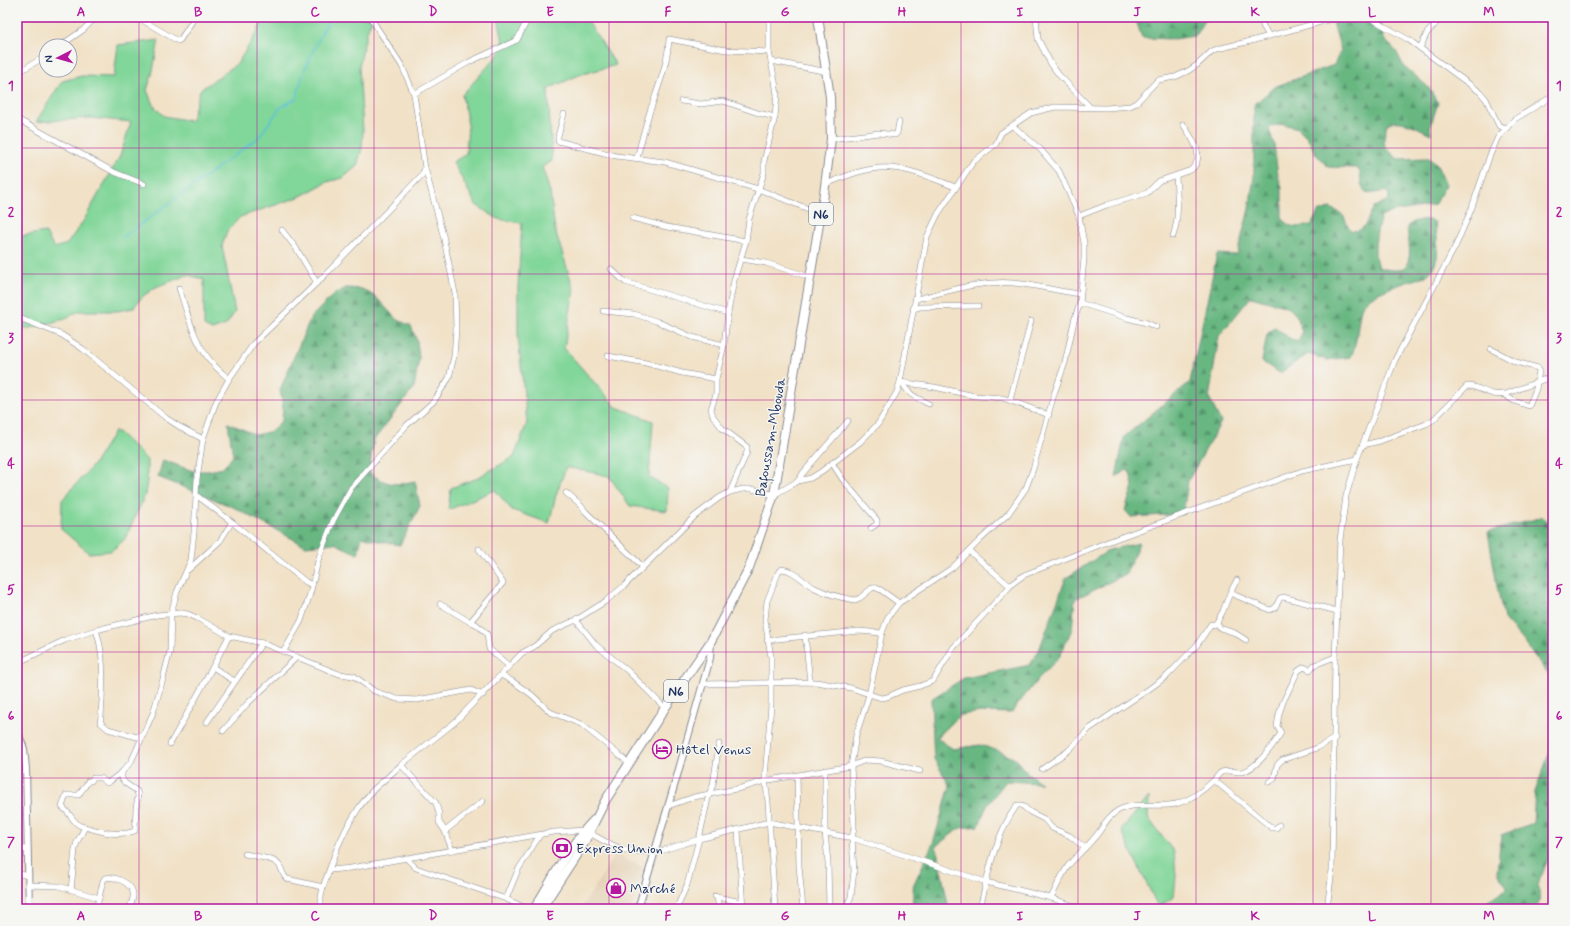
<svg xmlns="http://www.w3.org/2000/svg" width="1570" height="926" viewBox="0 0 1570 926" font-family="Mynerve,sans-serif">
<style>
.built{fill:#e4d1b6}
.green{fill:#81d699;stroke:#4e827c}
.forest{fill:url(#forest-firs);stroke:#427370;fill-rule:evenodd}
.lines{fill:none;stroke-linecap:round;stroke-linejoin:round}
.stream{stroke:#58c0d6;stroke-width:1.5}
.minor-casing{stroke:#868892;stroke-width:6}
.tertiary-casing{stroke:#868892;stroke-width:8}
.trunk-casing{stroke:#868892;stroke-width:10}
.minor{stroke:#fff;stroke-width:5}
.tertiary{stroke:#fff;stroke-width:6}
.trunk{stroke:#fff;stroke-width:8}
.grid{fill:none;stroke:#b5179e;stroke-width:1;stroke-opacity:0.55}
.labels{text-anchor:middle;stroke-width:3;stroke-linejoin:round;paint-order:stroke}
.shield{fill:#f6f6f2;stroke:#5d6b8a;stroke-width:1}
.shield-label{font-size:13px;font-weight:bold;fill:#1b2f5e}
.street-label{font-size:14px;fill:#1b2f5e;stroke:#f6f6f2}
.poi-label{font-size:14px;fill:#1b2f5e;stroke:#f6f6f2;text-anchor:start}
.neatline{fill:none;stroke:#b5179e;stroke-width:1.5}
.grid-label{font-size:13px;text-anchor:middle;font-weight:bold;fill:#b5179e}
</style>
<defs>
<pattern id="forest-firs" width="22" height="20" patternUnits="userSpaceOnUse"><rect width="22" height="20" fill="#68b781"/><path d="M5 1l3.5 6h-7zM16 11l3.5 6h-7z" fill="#55956d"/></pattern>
</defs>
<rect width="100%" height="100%" fill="#f6f6f2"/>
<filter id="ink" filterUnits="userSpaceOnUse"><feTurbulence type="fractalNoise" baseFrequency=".025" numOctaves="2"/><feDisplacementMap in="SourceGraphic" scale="8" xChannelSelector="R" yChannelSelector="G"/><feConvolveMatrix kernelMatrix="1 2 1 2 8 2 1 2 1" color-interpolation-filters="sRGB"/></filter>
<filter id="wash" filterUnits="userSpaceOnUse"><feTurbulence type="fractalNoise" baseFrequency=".012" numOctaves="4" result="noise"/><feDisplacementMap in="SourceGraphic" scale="16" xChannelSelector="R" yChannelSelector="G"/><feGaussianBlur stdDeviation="0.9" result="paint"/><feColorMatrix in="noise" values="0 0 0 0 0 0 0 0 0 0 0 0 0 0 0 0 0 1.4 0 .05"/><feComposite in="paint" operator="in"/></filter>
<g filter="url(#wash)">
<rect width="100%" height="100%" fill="#f1e1c6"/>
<!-- built -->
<polygon class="built" points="616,853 626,860 644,867 632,909 581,909"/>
<!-- green -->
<g class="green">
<polygon points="266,17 373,17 367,31 359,67 363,131 362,148 357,166 343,178 327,182 299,197 240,217 227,231 222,246 235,312 226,325 212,330 204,326 204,279 187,275 156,287 143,296 133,308 117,311 79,311 65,319 23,330 17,323 17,237 45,232 54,248 67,244 84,220 120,156 131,122 90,118 36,122 62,81 82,76 114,77 118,45 159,40 152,75 147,90 153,105 164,116 191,121 200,90 238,63"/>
<polygon points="498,17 585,17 616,65 579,75 548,89 552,161 542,167 550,192 555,230 574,290 564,348 616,407 653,421 649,477 668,488 667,511 630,506 609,476 566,467 556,495 549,523 512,510 495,490 448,510 451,488 475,479 514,457 527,423 518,336 518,286 522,223 498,219 476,205 453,162 466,154 468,125 462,95 498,55 503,42"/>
<polygon points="114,432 118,432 135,448 147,460 147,481 145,495 125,539 111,551 89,553 61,529 62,500 94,464"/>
<polygon points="1149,797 1148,818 1174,852 1176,876 1174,897 1158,907 1121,830"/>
</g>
<!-- forest -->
<g class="forest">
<polygon points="1135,17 1206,17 1195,36 1174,39 1142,38"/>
<path d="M1329 17H1378L1384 39 1396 51 1403 65 1428 87 1438 103 1430 127 1431 134C1417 128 1402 117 1387 124 1382 145 1382 145 1398 159L1429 158 1436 163 1446 185 1434 205 1392 212 1381 217C1376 232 1372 253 1378 267 1383 268 1388 270 1393 270 1417 272 1408 241 1407 227 1415 219 1425 218 1435 222 1437 241 1443 263 1426 276 1411 281 1365 293 1361 309 1357 325 1358 341 1351 357L1327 360 1308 354 1280 373 1262 362 1267 334 1275 327 1289 338 1298 342 1302 333 1297 316 1288 307 1251 297 1219 336 1209 398 1221 422 1188 481 1183 514 1131 517 1125 510 1133 486 1130 472 1126 470 1116 477 1124 437 1190 382 1217 254 1237 255 1249 209 1254 177V105L1274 87 1334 65 1341 50 1332 19ZM1283 124 1298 128 1307 137 1316 154 1328 167 1357 168 1360 171C1361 181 1360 196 1375 193 1380 192 1383 191 1388 192L1389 196 1388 200C1384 203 1378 204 1374 208 1365 219 1369 230 1352 231 1347 227 1347 222 1344 217 1341 212 1334 210 1330 208L1318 212 1311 226 1310 225 1298 227 1291 226 1287 224 1282 217V187L1278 176 1274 144 1269 129 1271 126Z"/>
<path d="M346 288 362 289 376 297 396 319 411 326 417 341 419 358 414 388 374 440 371 457 370 473C388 486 394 485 415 481L420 506 400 545 369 539 362 537 358 554 334 543 306 546 233 507 158 477 163 460 193 471H208L223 468 233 456 228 423 256 435 272 431 282 420 283 405 280 390 311 317 333 295Z"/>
<polygon points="1543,517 1553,526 1553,681 1522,639 1504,619 1497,586 1488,532"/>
<polygon points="1139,543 1126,574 1075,599 1072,629 1060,656 1038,679 1011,713 981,712 960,715 937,738 953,749 980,745 999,751 1017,760 1023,769 1041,783 1006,781 986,807 979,826 960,828 936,846 949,909 912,909 913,895 912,888 933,843 950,786 934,759 931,699 964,678 1030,665 1039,650 1066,578 1109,550"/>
<path d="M1553 743V848L1537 885C1540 894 1541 899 1536 909H1482V905L1508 888 1497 872 1501 835 1533 823 1535 792Z"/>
</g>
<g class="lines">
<!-- stream -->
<path class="stream" d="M122 238 258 138 280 108 297 98C301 70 318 42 330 17"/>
</g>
</g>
<g filter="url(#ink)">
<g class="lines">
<!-- minor casing -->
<g class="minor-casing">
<g id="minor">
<polyline points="137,17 178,41 180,40 195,17"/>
<polyline points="1036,17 1038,39 1051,64 1059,75 1090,107"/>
<polyline points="1261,17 1263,26 1269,36"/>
<polyline points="1368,17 1409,40 1480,92 1486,99 1499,126 1507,128"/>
<polyline points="1537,17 1551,17"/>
<polyline points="60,46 83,30 96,17"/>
<polyline points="1420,48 1427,33 1442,17"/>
<polyline points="771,61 828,72"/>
<polyline points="17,73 46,56"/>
<polyline points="414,94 469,62 517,40 529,17"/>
<polyline points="681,101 701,104 723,101 758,113 775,117"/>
<polyline points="564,114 558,136 558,141 616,156 665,162 758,189 821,214"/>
<polyline points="17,119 114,172 144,184"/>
<polyline points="831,139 879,133 895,135 897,133 899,122"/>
<path d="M637 158C641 142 645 126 650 111 658 88 668 63 669 39L726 50 769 52"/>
<path d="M826 184C843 177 860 170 879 168 905 166 932 178 955 187"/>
<path d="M1079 216 1107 205 1147 193 1159 181 1191 170C1207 156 1191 137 1183 124"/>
<polyline points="632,218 667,227 746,241"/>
<polyline points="282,230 296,248 317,283"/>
<path d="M1173 236C1180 216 1177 196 1176 176"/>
<polyline points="741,259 766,263 810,277"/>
<polyline points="611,269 625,282 728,313"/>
<path d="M179 288C187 312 193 339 209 359 215 367 222 373 229 379"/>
<path d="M916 299C947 292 980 280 1013 283 1035 285 1058 291 1080 294"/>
<polyline points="1080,303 1127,318 1147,323 1156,327"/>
<polyline points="913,309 920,307 978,306"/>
<polyline points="603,311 634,314 656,321 692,337 724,345"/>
<polyline points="17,317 62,335 83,349 166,418 180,427 203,439"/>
<polyline points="1491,349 1516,362 1538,368 1539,371 1536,389 1529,406 1514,401 1503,394"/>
<polyline points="608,356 646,363 682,373 716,379"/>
<polyline points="900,382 934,387 975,396 1003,398 1049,415"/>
<path d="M902 382C908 395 917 398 929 404"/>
<polyline points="1010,400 1031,321"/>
<path d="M1363 445 1380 441 1426 424 1433 420 1467 386C1482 386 1486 397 1506 394L1553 376"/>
<polyline points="832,463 843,480 877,520 877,524 871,528"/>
<polyline points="798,481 803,473 848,421"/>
<polyline points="730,492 747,452 747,447 722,428 713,416 711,409 716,394 716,379 724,345 728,313 734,280 746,241 749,219 764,173 764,161 775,117 777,95 775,81 769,52 769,17"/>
<polyline points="566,493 580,505 586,512 643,567"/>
<polyline points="196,495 232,522 306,582 312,585"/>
<polyline points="479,549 503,583 470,622 476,624 487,634 489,649 509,666"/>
<polyline points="969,551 1010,586"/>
<polyline points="188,570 220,541 232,522"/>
<polyline points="1230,593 1237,580"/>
<polyline points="440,604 470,622"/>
<polyline points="576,620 596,645 628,671 665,708"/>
<polyline points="1217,622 1223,611 1230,593 1270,610 1275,608 1280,598 1283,597 1337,611"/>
<path d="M96 630C104 653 103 677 102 701 101 708 102 715 100 722L108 729 137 737 144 733"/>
<polyline points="805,635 810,682"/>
<polyline points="767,640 859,631 882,633"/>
<polyline points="284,651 301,621 310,594 319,557 333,521 351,488 406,426 434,401 449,378 454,356 456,330 455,293 443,235 425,168"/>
<polyline points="17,663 65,640 96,630 157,615 180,613 188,614 199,619 229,636 262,643 339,674 354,676 374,691 397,699 417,700 471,690 483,695"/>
<polyline points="213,667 229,678 235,681"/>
<polyline points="501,675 512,681 532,695 550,712 581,724 629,763"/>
<polyline points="702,684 816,682 851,688 881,698 887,697 903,690 920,686 933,681 953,648 1013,583 1024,575 1110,541 1302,471 1357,459"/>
<polyline points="207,722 262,643"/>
<polyline points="223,731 248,703 297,657"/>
<polyline points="170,744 202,687 229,636"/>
<polyline points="401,765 436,803 439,814 439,822 445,831 452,850"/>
<polyline points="1042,769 1068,751 1089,729 1149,689 1167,676 1197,645 1211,624 1214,625 1217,622 1220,628 1235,633 1246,640"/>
<polyline points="825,770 825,832 828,863 829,909"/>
<path d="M122 772V779L125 783 137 791 138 796 136 808 135 831C118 837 98 831 81 826 73 823 70 812 62 807L66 795H79C81 789 86 787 88 781H91L93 778H101L107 783 109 782 122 772 131 762 153 713 163 679 170 651 171 613 177 592 191 560 194 532 197 479 203 439 216 402 229 379 254 343 325 275 422 175 425 168 414 94 402 66 370 17"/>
<polyline points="797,776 799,866 803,909"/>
<polyline points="1214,780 1272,828 1276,828 1279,825"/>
<polyline points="1269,782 1274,779 1277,765 1282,760 1317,748 1335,738"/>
<polyline points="668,806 694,797 741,788 769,780 851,766 866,760 881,761 920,771"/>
<polyline points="738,830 743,909"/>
<polyline points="445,831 483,801"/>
<polyline points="17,847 27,850"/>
<path d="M245 854C253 856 275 858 279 865 283 870 282 875 287 879L323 887"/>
<polyline points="406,858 416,868 506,899 528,909"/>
<polyline points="330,870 351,868 554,832 584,830 606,842 624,850 654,853 699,839 769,822 779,824 852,838 986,882 1051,898 1083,909"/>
<polyline points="17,873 28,876"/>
<polyline points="28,885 59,886 99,898 96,909"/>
<polyline points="71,890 75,849 77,842 85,827"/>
<polyline points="715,896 717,897 719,909"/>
<polyline points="717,897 742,902"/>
<path d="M99 898 103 881 105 878C114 876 131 882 133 893 134 899 131 904 129 909"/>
<path d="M1051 898C1056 888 1061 876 1068 866 1076 856 1087 847 1095 837 1104 827 1106 817 1119 810 1137 801 1157 808 1176 804 1190 800 1204 790 1214 780 1216 778 1218 775 1220 773 1226 769 1234 772 1241 772 1256 770 1274 744 1281 733L1277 726 1279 714 1283 702 1298 671 1304 667 1310 670 1314 665 1335 657"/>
<polyline points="506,899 518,870 540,835"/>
<polyline points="321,909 321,897 323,887 337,848 347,827 360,806 373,790 401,765 455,722 522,653 535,646 552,631 576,620 606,601 624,586 695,516 719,498 730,492 743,489 752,489 774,495 798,481 811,478 822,471 860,442 878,424 897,392 900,382 927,237 938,214 973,162 996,144 1001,133 1031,113 1055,107 1106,108 1130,106 1136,103 1158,80 1175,77 1188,71 1197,65 1212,51 1217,49 1251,41 1339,17"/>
<polyline points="676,909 687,885 699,839 709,794 713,785 719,744"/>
<path d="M775 909 768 802 765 777 771 705V657L765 620 767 601 779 571 782 569C795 570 804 583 815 588 827 594 842 598 855 600L860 598 872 588 874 587 881 590 899 603"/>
<polyline points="845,909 851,897 854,871 852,838 854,828 853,803 851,766 856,735 869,695 882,633 888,617 899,603 952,568 979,541 1008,514 1026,488 1033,469 1054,394 1065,363 1074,321 1080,303 1084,258 1084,243 1079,216 1059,171 1040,149 1013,126"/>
<path d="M980 909C988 873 995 836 1017 805H1021L1024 807 1030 812 1044 819 1052 828 1070 836 1085 848"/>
<polyline points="1327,909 1332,870 1335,657 1340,540 1346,496 1357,459 1395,360 1456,245 1471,210 1490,155 1498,137 1515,119 1553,96"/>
</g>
</g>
<!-- tertiary casing -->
<g class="tertiary-casing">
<g id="tertiary">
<polyline points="17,730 24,749 26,768 29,909"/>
<polyline points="638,909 677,776 707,669 710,658 711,641"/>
</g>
</g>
<!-- trunk casing -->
<g class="trunk-casing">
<g id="trunk">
<path d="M534 909C553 879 568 846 594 820"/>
<polyline points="541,909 584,843 605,801 665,708 711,641 749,568 774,495 824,194 831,139 830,97 818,17"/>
</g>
</g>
<!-- minor -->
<use href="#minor" class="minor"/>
<!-- tertiary -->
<use href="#tertiary" class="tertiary"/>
<!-- trunk -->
<use href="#trunk" class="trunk"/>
</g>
</g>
<!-- grid -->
<path class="grid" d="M139 17V909M257 17V909M374 17V909M492 17V909M609 17V909M726 17V909M844 17V909M961 17V909M1078 17V909M1196 17V909M1313 17V909M1431 17V909M17 148H1553M17 274H1553M17 400H1553M17 526H1553M17 652H1553M17 778H1553"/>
<!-- icons -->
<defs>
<g id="hotel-ring" transform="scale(1)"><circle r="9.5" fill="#f6f6f2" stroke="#b5179e" stroke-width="1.5"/><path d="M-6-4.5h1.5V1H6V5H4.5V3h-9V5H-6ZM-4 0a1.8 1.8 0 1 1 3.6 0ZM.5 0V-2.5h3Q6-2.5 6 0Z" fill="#b5179e"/></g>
<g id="bank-ring" transform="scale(1)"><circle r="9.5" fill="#f6f6f2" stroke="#b5179e" stroke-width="1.5"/><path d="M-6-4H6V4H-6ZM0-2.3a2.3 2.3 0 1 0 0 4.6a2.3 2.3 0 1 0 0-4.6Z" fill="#b5179e"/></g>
<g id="shop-ring" transform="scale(1)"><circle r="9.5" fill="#f6f6f2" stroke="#b5179e" stroke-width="1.5"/><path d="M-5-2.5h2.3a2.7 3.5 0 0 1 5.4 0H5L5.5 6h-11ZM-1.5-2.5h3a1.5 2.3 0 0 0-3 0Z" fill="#b5179e"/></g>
</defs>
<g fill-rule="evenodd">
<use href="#hotel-ring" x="662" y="749"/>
<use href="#bank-ring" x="562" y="848"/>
<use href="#shop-ring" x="616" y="888"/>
</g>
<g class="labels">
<!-- shield labels -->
<g class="shield">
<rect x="809" y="203" width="24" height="22" rx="3"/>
<rect x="664" y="680" width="24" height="22" rx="3"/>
</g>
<g class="shield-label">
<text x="821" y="219">N6</text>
<text x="676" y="696">N6</text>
</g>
<!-- street labels -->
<g class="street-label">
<text transform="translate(770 437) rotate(-80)" y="5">Bafoussam-Mbouda</text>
</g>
<!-- poi labels -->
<g class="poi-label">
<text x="676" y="754">Hôtel Venus</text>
<text x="576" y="853">Express Union</text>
<text x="630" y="893">Marché</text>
</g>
</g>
<!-- margin -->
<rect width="1570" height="926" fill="none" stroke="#f6f6f2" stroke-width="44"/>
<!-- north arrow -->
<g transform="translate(58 58) rotate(264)"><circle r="19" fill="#f6f6f2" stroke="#9ea6b7"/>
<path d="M0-3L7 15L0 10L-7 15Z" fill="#b5179e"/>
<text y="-6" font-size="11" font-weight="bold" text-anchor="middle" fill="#1b2f5e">N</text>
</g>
<rect x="22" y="22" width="1526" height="882" class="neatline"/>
<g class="grid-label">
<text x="81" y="16">A</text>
<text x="198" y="16">B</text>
<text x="315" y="16">C</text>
<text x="433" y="16">D</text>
<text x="550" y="16">E</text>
<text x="668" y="16">F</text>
<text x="785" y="16">G</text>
<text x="902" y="16">H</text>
<text x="1020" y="16">I</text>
<text x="1137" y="16">J</text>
<text x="1255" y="16">K</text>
<text x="1372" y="16">L</text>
<text x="1489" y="16">M</text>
<text x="11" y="90">1</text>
<text x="1559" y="90">1</text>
<text x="11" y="216">2</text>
<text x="1559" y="216">2</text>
<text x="11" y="342">3</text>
<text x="1559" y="342">3</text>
<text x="11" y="468">4</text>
<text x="1559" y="468">4</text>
<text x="11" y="594">5</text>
<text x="1559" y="594">5</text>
<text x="11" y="720">6</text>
<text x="1559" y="720">6</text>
<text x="11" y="846">7</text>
<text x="1559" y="846">7</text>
<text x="81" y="920">A</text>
<text x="198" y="920">B</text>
<text x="315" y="920">C</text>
<text x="433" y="920">D</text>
<text x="550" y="920">E</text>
<text x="668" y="920">F</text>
<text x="785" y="920">G</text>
<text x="902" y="920">H</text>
<text x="1020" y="920">I</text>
<text x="1137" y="920">J</text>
<text x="1255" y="920">K</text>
<text x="1372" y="920">L</text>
<text x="1489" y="920">M</text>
</g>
</svg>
